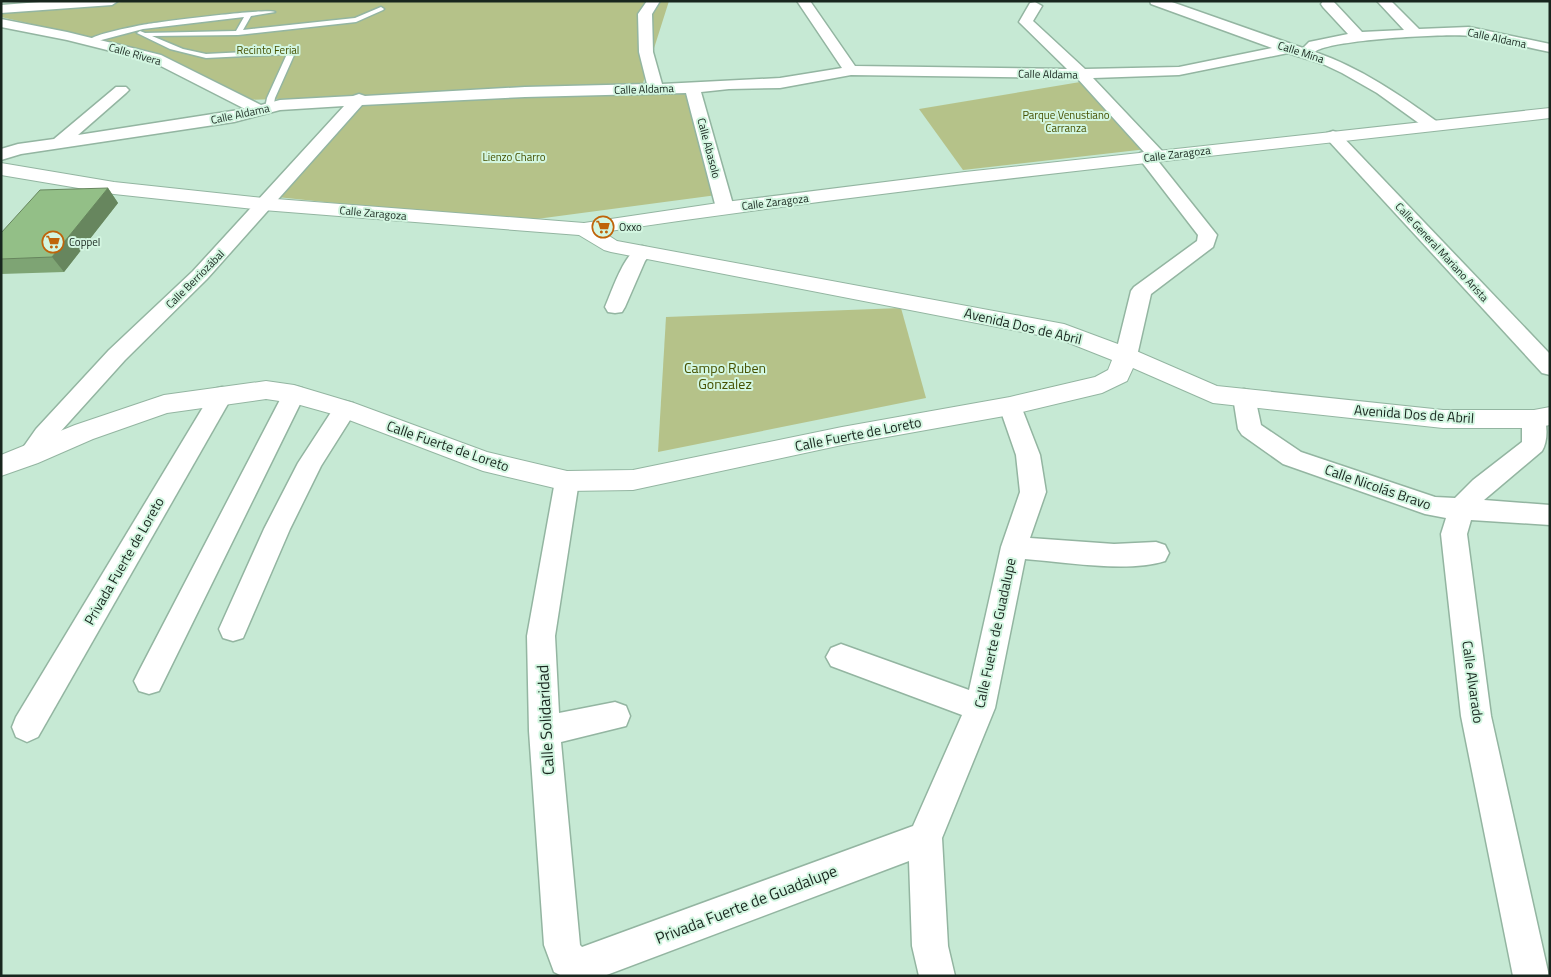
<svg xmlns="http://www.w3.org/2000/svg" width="1551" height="977" viewBox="0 0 1551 977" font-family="'Titillium Web',sans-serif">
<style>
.green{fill:#b5c289}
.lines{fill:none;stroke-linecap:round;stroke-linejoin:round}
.lane-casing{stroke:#93b5a1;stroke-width:3}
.street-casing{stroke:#93b5a1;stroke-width:3}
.secondary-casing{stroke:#93b5a1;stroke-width:2}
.lane{fill:#fff;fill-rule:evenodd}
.street{fill:#fff;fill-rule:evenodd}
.secondary{fill:#fff;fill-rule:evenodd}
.wall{fill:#7ea474}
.shaded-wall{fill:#67865e}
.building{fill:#93bf87;stroke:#67865e}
.labels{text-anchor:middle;stroke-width:4;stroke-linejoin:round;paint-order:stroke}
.far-street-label{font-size:11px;fill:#18261e;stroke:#d3f6e1}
.far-park-label{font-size:11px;fill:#455000;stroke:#d3f6e1}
.far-poi-label{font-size:11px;fill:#18261e;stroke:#d3f6e1;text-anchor:start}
.street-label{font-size:14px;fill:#18261e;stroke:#d3f6e1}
.park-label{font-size:14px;fill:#455000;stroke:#d3f6e1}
.near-street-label{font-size:16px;fill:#18261e;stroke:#d3f6e1}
</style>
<rect width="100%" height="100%" fill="#c6e9d4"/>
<!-- green -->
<g class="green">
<polygon points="133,1 669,1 643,83 451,93 685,91 717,195 514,222 277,197 356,98 397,95 243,100 157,53 1,17 1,13"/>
<polygon points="1086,81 1147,149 963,170 919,109"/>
<polygon points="901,308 926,398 658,452 666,317"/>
</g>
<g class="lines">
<!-- lane casing -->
<g class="lane-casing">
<path id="lane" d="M381 7 384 9 383 10 356 22 238 35 152 36 183 49 206 54 287 50 294 51 295 53 275 98 273 108 269 110 265 108 267 98 287 54 206 58 170 49 137 33 140 31 145 33 236 31 244 17 143 29 90 43 86 41C99 33 127 28 142 25 158 22 268 8 275 12L251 16 243 30 355 18Z"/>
</g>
<!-- street casing -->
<g class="street-casing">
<g id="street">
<polygon points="53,1 118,1 112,5 1,13 1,5"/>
<path d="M647 1H660L652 14 653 52 662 84 780 78 842 68 797 1H810L855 66 1067 69 1019 22 1030 3 1035 2 1042 6 1033 21 1085 69 1179 67 1272 48 1151 4 1150 1H1169L1303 48 1309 42 1348 34 1323 7 1321 4 1323 1H1333L1362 32 1404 30 1377 1H1391L1419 29 1469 27 1550 44V52C1524 47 1497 39 1471 36 1450 33 1327 40 1315 52 1361 68 1400 95 1439 123L1441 126 1439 129H1427L1377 93 1342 73 1323 64 1288 53 1179 75 1093 78 1163 152 1165 156 1163 160 1158 161 1217 235 1213 247 1151 294 1137 356 1134 361 1126 363 1118 361 1115 356 1131 291 1134 287 1197 241 1198 235 1138 157 1140 153 1144 152 1077 78 851 75 780 88 729 89 701 92 734 208 731 212 725 213 719 212 716 208 686 93 525 97 362 105 207 279 125 360 52 441 38 462 29 465 20 462 17 456 36 429 109 350 193 271 344 106 280 110 234 122 21 154 1 160V149L18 144 54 139 116 87H126L129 90 126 93 78 135 245 109 151 61 67 40 1 27V19L67 32 161 55 261 105 280 100 353 96 359 94 365 96 525 87 647 84 639 52 638 14Z"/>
<polygon points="1333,131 1339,133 1550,354 1550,375 1542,373 1327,139 1325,136 1327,133"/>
<path d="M642 246 649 248 652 252 645 261 625 307 622 312 615 313 608 312 605 307C612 291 625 250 642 246Z"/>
<polygon points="294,386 302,388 305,394 159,691 149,694 139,691 134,681 139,671 283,394 286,388"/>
<polygon points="222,387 230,389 233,395 38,737 27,742 16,737 12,727 16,717 214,389"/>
<path d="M1244 389 1252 391 1255 397 1261 425 1301 452 1435 497 1455 498 1473 480 1522 442V419L1526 413 1534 411 1542 413C1548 423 1548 441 1542 451L1484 500 1550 505V525L1471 520 1467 534 1491 716 1549 976H1513L1461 716 1441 534 1446 518 1425 514 1283 464 1242 435 1238 429 1233 397 1236 391Z"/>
<path d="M1010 398 1018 400 1021 406 1040 455 1046 492 1030 538 1114 544 1156 542 1165 545 1169 553 1165 561C1128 573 1065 562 1025 559L995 708 942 838 948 946 955 976H919L912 946 909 861 604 976H562L554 972 544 945 529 731 527 636 555 481 558 474 567 472 576 474 579 481 555 636 559 713 615 702 626 706 630 716 626 726 561 742 580 945 582 947 913 826 962 715 831 666 826 657 831 648 841 644 969 690 1001 547 1020 492 1016 455 999 406 1002 400Z"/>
<polygon points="345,401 353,403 357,409 321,466 290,529 243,638 233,641 223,638 219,629 264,529 298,463 337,403"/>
</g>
</g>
<!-- secondary casing -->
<g class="secondary-casing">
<path id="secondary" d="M1550 108V118C1234 154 918 185 603 232L617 241 1064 324 1134 350 1217 386 1443 410H1534L1550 407V425L1534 428H1443L1213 403 1133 368 1127 381 1102 393 1010 415 842 445 633 490 567 491 483 471 336 415 293 403 266 399 167 413 93 439 38 463 1 476V455L75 425 164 395 266 381 294 385 354 403 487 452 567 471 633 470 842 427 1010 397 1095 377 1108 370 1112 360 1059 339 611 252 604 250 579 235 263 210 114 194 1 175V163L114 182 263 198 584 223 725 202 965 172Z"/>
</g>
<!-- lane -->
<use href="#lane" class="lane"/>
<!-- street -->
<use href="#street" class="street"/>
<!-- secondary -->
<use href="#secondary" class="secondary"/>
</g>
<!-- wall -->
<polygon class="wall" points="108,188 118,203 64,272 1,274 1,233"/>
<!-- shaded-wall -->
<polygon class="shaded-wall" points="108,188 118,203 64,272 52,257"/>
<!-- building -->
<polygon class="building" points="108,188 52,257 1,259 1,233 40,190"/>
<!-- icons -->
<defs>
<g id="supermarket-ring" transform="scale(1.125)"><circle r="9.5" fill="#d3f6e1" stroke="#bf640a" stroke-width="1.5"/><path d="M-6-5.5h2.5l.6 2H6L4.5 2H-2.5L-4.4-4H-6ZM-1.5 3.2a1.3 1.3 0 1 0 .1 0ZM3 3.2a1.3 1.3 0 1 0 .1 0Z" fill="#bf640a"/></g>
</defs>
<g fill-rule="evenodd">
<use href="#supermarket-ring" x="603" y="227"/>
<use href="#supermarket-ring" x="53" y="242"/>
</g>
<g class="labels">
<!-- far-street labels -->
<g class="far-street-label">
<text transform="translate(1497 38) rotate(12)" y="4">Calle Aldama</text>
<text transform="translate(1301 52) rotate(18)" y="4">Calle Mina</text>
<text transform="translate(135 54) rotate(16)" y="4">Calle Rivera</text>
<text transform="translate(1048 74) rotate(1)" y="4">Calle Aldama</text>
<text transform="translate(644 89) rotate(-2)" y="4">Calle Aldama</text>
<text transform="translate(240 114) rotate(-12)" y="4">Calle Aldama</text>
<text transform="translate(709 148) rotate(75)" y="4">Calle Abasolo</text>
<text transform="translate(1177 154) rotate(-7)" y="4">Calle Zaragoza</text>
<text transform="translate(775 202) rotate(-7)" y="4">Calle Zaragoza</text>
<text transform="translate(373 213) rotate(5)" y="4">Calle Zaragoza</text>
<text transform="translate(1442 252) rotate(47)" y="4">Calle General Mariano Arista</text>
<text transform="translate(195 279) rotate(-45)" y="4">Calle Berriozábal</text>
</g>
<!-- far-park labels -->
<g class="far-park-label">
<text x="268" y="54">Recinto Ferial</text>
<text x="1066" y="119">Parque Venustiano<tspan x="1066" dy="13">Carranza</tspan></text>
<text x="514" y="161">Lienzo Charro</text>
</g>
<!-- far-poi labels -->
<g class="far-poi-label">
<text x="619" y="231">Oxxo</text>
<text x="69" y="246">Coppel</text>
</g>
<!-- street labels -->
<g class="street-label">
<text transform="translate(1023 326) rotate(13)" y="5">Avenida Dos de Abril</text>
<text transform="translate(1414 414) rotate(4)" y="5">Avenida Dos de Abril</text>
<text transform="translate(858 434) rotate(-11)" y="5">Calle Fuerte de Loreto</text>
<text transform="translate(448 446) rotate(19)" y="5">Calle Fuerte de Loreto</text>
<text transform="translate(1378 487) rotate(19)" y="5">Calle Nicolás Bravo</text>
<text transform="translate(124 561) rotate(-60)" y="5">Privada Fuerte de Loreto</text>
<text transform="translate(995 633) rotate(-78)" y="5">Calle Fuerte de Guadalupe</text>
<text transform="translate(1473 682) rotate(82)" y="5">Calle Alvarado</text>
</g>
<!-- park labels -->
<g class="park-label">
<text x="725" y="373">Campo Ruben<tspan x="725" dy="16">Gonzalez</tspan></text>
</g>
<!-- near-street labels -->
<g class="near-street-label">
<text transform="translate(545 720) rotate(-93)" y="6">Calle Solidaridad</text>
<text transform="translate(746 904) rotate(-21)" y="6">Privada Fuerte de Guadalupe</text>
</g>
</g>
<!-- border -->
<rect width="1551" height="977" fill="none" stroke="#18261e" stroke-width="5"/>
</svg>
